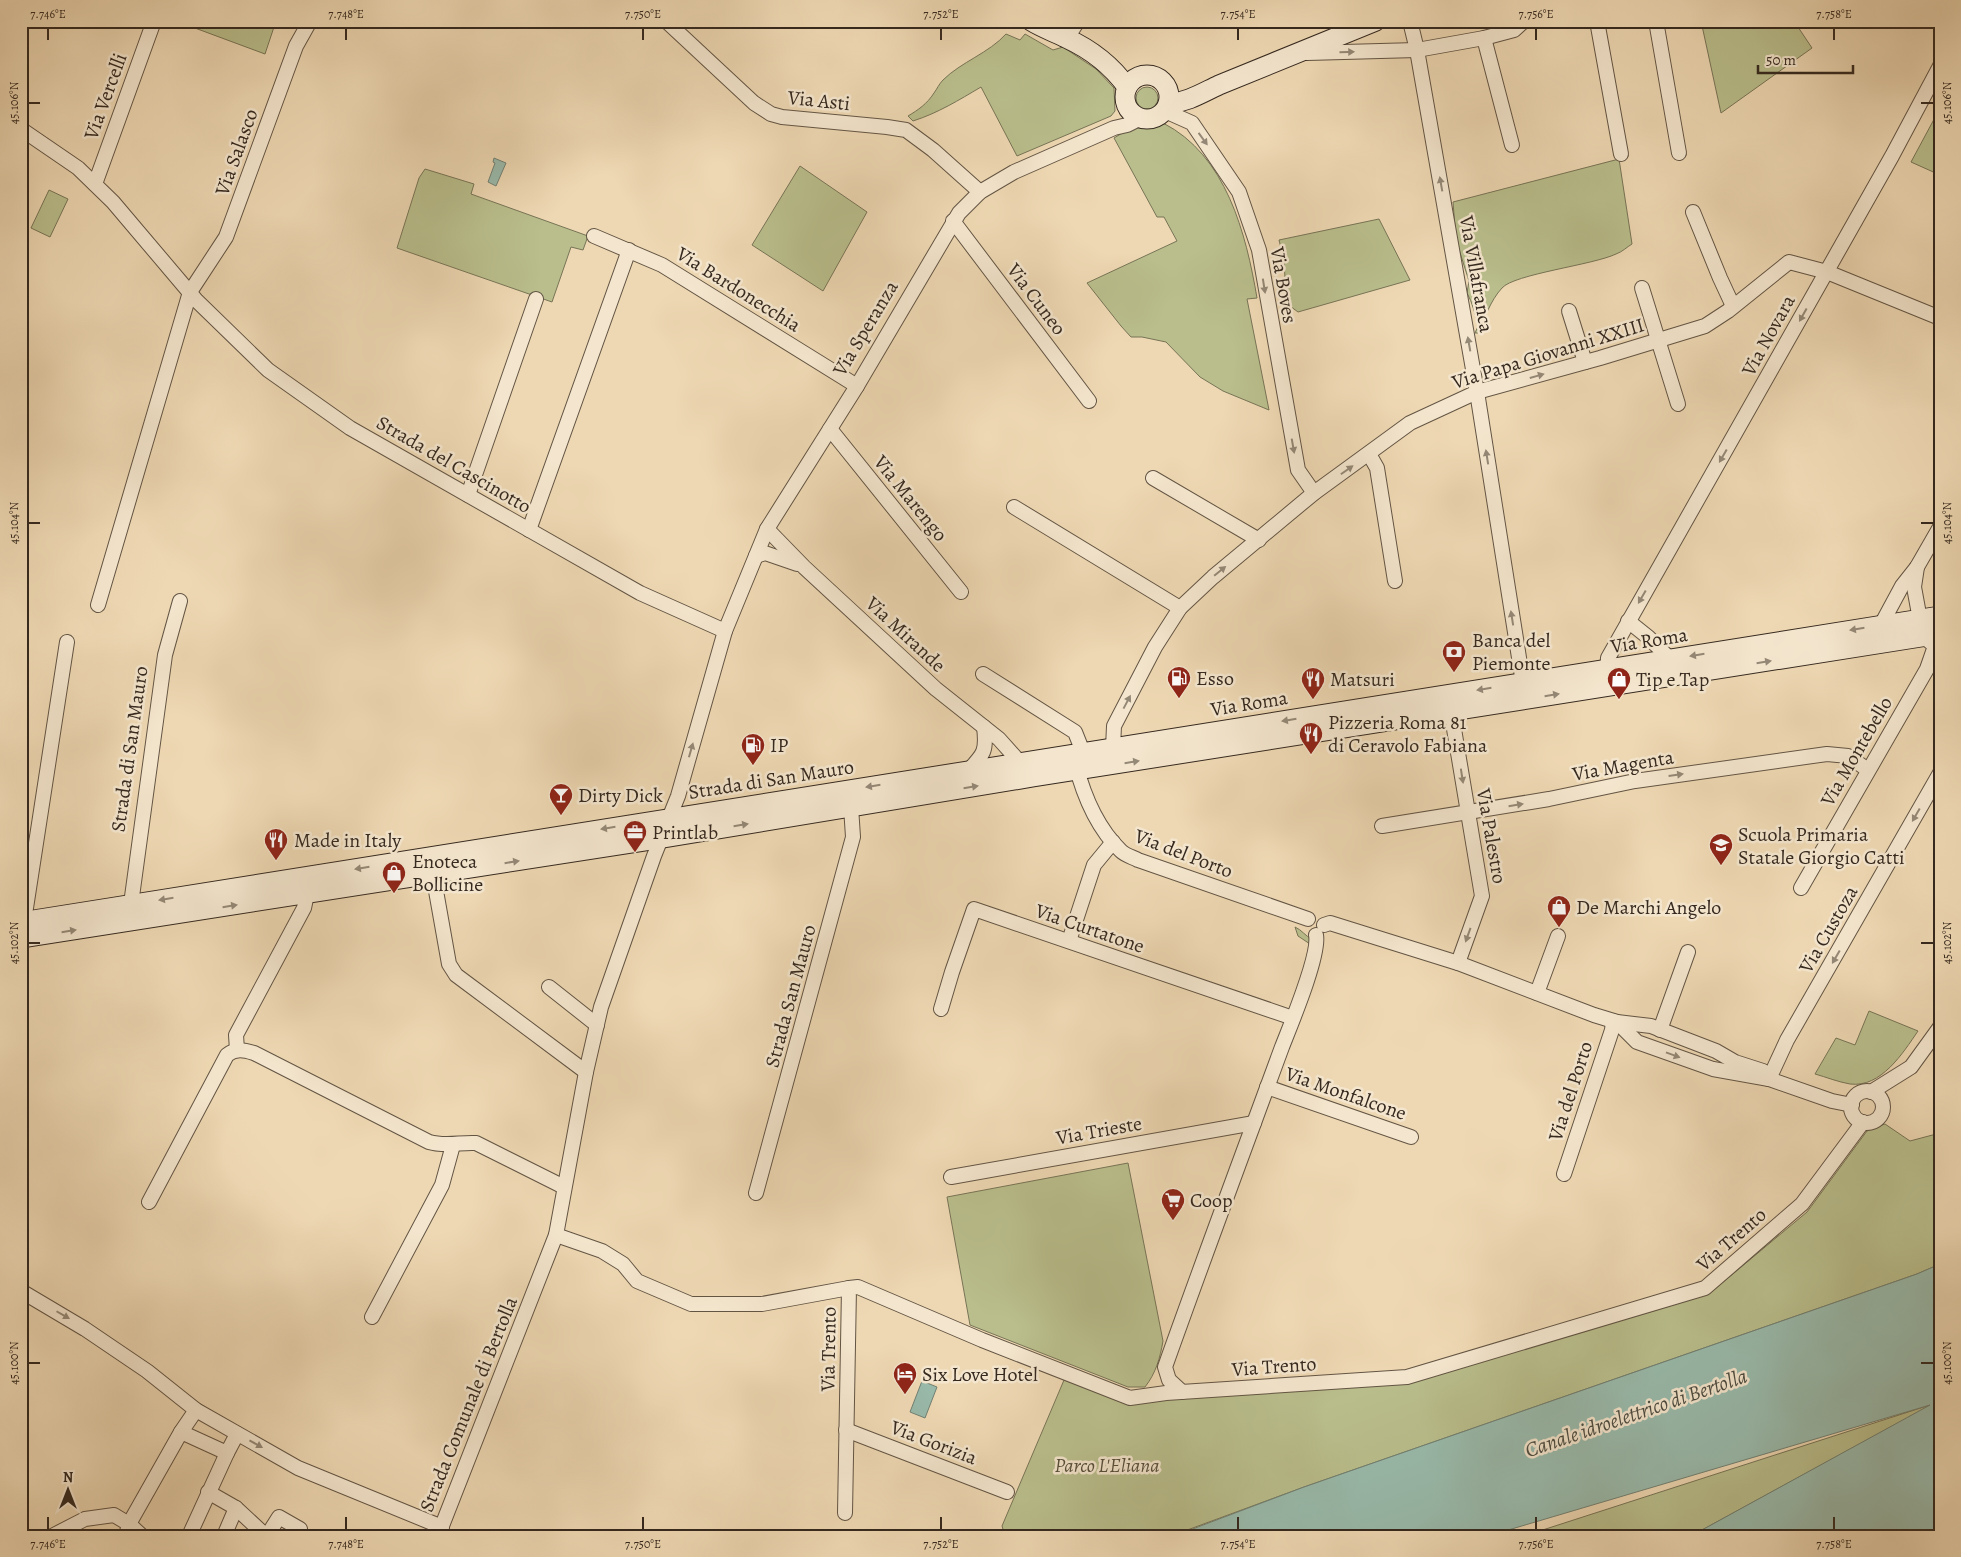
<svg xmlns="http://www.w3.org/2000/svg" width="1961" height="1557" viewBox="0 0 1961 1557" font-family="Alegreya,serif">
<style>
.green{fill:#b9be8c;stroke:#777456}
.water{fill:#99baab;stroke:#718073}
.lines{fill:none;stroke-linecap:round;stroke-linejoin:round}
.street-casing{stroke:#635544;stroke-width:16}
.secondary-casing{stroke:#35291f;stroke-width:21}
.street{stroke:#f4e6ce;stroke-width:14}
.secondary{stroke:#f4e6ce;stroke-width:19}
.oneway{fill:#948876}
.ticks{fill:none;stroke:#35291f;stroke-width:2}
.labels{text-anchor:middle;stroke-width:5;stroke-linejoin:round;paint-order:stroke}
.street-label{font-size:20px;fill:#35291f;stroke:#f4e6ce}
.poi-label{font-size:20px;fill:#35291f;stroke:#f4e6ce;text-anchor:start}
.park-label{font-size:20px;font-style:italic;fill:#564e3a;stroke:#f4e6ce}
.water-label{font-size:21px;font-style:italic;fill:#4e4d42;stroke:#f4e6ce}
.neatline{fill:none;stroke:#35291f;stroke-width:2}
.ticks-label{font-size:12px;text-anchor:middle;fill:#35291f}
</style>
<rect width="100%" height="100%" fill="#eed8b3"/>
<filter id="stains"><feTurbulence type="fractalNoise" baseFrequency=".004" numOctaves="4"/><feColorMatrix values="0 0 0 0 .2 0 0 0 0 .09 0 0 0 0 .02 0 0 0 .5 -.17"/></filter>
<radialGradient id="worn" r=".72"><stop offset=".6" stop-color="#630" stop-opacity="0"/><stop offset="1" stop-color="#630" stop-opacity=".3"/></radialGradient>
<!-- green -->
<g class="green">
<polygon points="176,21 276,21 265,54"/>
<polygon points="1701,21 1794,21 1812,48 1721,113"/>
<path d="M1006 34 1020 40 1025 34 1053 50 1063 47 1096 69 1114 88 1115 111 1111 116 1017 156 981 87C959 100 938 113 913 121L908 116C918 110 927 104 934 93 937 89 939 84 943 80 961 62 989 53 1006 34Z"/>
<circle cx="1147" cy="98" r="11"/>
<polygon points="1939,110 1940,110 1940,175 1911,162"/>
<path d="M1163 123C1226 155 1246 233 1257 298L1247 299 1269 410 1223 391 1200 377 1166 342 1142 337H1131L1121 326 1087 283 1177 241 1164 217H1157L1114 138 1134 126 1151 127Z"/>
<path d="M1619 159 1632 244C1627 247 1622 252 1616 254 1593 265 1514 274 1502 288 1490 301 1485 318 1478 333H1475L1479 324C1474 314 1473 303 1467 293L1469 281 1456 240 1453 202Z"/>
<polygon points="800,166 867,212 823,291 752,245"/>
<polygon points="425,169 474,184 471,194 588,236 583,250 571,247 552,302 397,248 419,178"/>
<polygon points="49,190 68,199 50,237 31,228"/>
<polygon points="1379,219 1410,280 1298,312 1290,306 1286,297 1284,260 1279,240"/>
<path d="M1295 927C1302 930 1305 936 1312 939L1310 944 1298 936Z"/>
<path d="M1869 1011 1918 1031C1903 1053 1881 1088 1850 1084 1838 1082 1826 1077 1815 1074L1836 1038 1855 1045Z"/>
<polygon points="1885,1124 1910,1141 1940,1133 1940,1264 1917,1274 1304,1487 1171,1536 1005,1536 1002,1526 1067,1373 1130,1398 1407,1377 1710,1293 1807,1212 1867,1131"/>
<path d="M1128 1163 1163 1341C1160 1358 1156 1373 1145 1387H1128L970 1325 947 1197Z"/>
<polygon points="1933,1404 1691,1536 1524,1536"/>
</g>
<!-- water -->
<g class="water">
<polygon points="494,158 506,163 496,186 488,182 495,163 493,162"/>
<polygon points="1940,1264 1940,1536 1691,1536 1930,1405 1488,1536 1174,1536 1304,1487 1917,1274"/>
<polygon points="922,1381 937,1387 925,1418 910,1412"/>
</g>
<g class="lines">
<!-- street casing -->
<g class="street-casing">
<g id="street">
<polyline points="666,21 754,103 771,114 782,117 887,127 906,130 933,150 980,192"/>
<polyline points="1410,21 1417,50 1477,392 1523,683"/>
<polyline points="1597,21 1621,154"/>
<polyline points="1656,21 1679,153"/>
<polyline points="1067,38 1078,21"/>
<polyline points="1484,38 1512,145"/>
<polyline points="1307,53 1417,50 1484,38 1514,30 1524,21"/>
<polyline points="1165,111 1192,123 1239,192 1259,250 1298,470 1314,493"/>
<polyline points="21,129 78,168 113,202 196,300 268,370 350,428 640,593 725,631"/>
<polyline points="95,184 154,21"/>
<polyline points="1693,212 1720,278 1733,306"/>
<polyline points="953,221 1089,401"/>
<polyline points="594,236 662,265 857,386"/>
<polyline points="1642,288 1678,404"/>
<polyline points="1569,311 1585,362"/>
<polyline points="830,429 961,592"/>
<polyline points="1369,454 1377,468 1395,581"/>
<polyline points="1153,478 1259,540"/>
<polyline points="468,495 536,299"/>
<polyline points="1014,507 1180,608"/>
<polyline points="767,529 804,567 936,689 999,739 1025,768"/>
<polyline points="529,530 629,250"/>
<polyline points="756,556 765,553 797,564"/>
<polyline points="98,605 190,292 226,237 296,46 310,21"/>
<polyline points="1628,621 1648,637 1670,659"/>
<polyline points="1881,625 1902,586 1917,567 1940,527"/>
<polyline points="1607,670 1608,658 1892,156 1940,66"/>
<polyline points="983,674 1075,732 1083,752"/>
<polyline points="1451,711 1482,896 1458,963"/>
<polyline points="1113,748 1114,726 1155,647 1180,608 1213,577 1314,493 1410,423 1477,392 1600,358 1705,326 1728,311 1789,262 1827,272 1940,318"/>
<path d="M1075 762C1083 794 1096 827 1121 851 1125 855 1132 857 1138 860L1308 919"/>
<path d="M968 771C984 754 987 751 984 727"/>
<polyline points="1382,826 1549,799 1635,781 1827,754 1848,756 1868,770"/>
<polyline points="433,874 449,964 456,975 586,1072"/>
<polyline points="1801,888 1927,669 1935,646 1923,636 1914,587 1917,567"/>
<polyline points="131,904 165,655 180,601"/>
<polyline points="24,921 67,642"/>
<polyline points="1324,925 1330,923 1458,963 1594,1015 1617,1022 1651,1026 1716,1051 1735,1062 1763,1071 1769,1079"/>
<polyline points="1069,941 1094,865 1113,842"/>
<polyline points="549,987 597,1025"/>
<polyline points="1537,993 1558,936"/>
<polyline points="941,1009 952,972 974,909 1293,1018"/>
<polyline points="1617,1022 1637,1042 1713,1069 1769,1079 1832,1101 1852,1105"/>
<polyline points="1660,1030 1688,952"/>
<polyline points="237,1050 236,1035 304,908 307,894 305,886"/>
<polyline points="1769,1079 1787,1040 1940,773"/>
<polyline points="1267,1087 1411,1137"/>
<circle cx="1867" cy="1107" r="16"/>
<polyline points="1871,1092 1911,1067 1940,1027"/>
<polyline points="1564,1174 1612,1030 1613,1021"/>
<polyline points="951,1177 1254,1123"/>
<polyline points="756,1193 853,837 851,807"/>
<path d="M149 1202 227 1055C236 1048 244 1050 254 1053L429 1142C446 1147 460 1142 476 1143L564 1187"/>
<polyline points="556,1235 602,1251 623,1264 637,1281 691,1304 762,1304 849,1288"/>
<polyline points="21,1291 85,1329 147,1371 196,1410 298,1468 442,1527"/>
<polyline points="372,1317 442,1185 453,1145"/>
<path d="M1182 1392 1169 1380 1165 1367C1203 1260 1243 1153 1282 1047 1291 1024 1320 955 1316 935"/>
<polyline points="846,1430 1007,1492"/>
<polyline points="181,1432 227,1453"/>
<polyline points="208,1492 236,1508 266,1536"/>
<polyline points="845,1513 849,1288 858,1287 982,1340 1130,1398 1166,1393 1407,1377 1705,1288 1802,1204 1863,1122"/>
<polyline points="52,1536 85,1519 114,1515 129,1524 142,1536"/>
<polyline points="126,1536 129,1524 181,1432 196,1410"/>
<polyline points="189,1536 227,1453 237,1434"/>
<polyline points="224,1536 236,1508"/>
<polyline points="267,1536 279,1517 300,1529 297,1536"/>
<polyline points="438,1536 556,1235 586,1072 601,1007 654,856 678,796 725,631 767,529 857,386 959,213 980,192 1014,172 1114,128 1127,125 1139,119"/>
</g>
</g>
<!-- secondary casing -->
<g class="secondary-casing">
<g id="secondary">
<path d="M1031 21C1042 28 1054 32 1066 38 1090 49 1112 66 1127 87"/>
<circle cx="1147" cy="97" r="22"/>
<path d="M1168 104C1188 102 1202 93 1219 85L1376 21"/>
<polyline points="21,922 1940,616"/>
<polyline points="21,938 644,841 1033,777 1940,634"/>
</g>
</g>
<!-- street -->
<use href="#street" class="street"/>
<!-- secondary -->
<use href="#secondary" class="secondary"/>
</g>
<!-- one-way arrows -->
<defs><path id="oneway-solid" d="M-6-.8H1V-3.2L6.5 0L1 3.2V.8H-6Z" transform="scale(1.25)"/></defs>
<g class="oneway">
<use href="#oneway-solid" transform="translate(1347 52) rotate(-1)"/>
<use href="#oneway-solid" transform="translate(1203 139) rotate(54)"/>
<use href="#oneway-solid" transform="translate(1441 184) rotate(-100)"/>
<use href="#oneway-solid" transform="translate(1264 286) rotate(81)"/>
<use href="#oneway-solid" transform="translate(1803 315) rotate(119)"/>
<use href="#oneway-solid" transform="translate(1469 344) rotate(-100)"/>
<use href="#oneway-solid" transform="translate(1537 376) rotate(-16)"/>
<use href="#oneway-solid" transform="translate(1293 446) rotate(80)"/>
<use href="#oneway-solid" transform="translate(1723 456) rotate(120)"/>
<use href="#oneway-solid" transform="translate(1487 457) rotate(-99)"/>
<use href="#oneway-solid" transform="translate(1347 470) rotate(-35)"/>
<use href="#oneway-solid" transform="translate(1220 571) rotate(-39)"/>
<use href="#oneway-solid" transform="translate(1642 597) rotate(120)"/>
<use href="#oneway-solid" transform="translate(1512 618) rotate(-99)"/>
<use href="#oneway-solid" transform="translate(1857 629) rotate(171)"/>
<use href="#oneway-solid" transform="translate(1697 655) rotate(171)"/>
<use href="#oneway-solid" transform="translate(1764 662) rotate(-9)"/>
<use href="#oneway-solid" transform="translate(1484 689) rotate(171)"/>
<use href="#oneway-solid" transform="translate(1552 695) rotate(-9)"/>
<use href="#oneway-solid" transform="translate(1127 702) rotate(-62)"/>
<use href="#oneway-solid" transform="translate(1289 720) rotate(171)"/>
<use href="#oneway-solid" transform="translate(691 750) rotate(-74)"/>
<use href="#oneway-solid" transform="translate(1132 762) rotate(-9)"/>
<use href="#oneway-solid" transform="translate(1676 775) rotate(-8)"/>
<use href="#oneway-solid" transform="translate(1462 776) rotate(81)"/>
<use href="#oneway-solid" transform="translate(873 786) rotate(171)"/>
<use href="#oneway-solid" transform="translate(971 787) rotate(-9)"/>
<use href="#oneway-solid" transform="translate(1516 805) rotate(-9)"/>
<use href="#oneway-solid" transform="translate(1916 815) rotate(120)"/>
<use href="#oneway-solid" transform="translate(741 825) rotate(-9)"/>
<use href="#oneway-solid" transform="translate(608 828) rotate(171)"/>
<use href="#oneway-solid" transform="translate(512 862) rotate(-9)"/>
<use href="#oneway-solid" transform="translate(362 868) rotate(171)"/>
<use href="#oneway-solid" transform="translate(166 899) rotate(171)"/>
<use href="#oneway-solid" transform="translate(230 906) rotate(-9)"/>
<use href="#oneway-solid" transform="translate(69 931) rotate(-9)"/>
<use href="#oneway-solid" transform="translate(1468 935) rotate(110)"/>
<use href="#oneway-solid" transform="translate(1836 957) rotate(120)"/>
<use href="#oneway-solid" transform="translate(1673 1055) rotate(20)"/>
<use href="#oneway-solid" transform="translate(63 1315) rotate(30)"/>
<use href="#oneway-solid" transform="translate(256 1444) rotate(29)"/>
</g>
<!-- ticks -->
<path class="ticks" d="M48 28V40M346 28V40M643 28V40M941 28V40M1238 28V40M1536 28V40M1834 28V40M28 103H40M1921 103H1934M28 523H40M1921 523H1934M28 943H40M1921 943H1934M28 1363H40M1921 1363H1934M48 1517V1530M346 1517V1530M643 1517V1530M941 1517V1530M1238 1517V1530M1536 1517V1530M1834 1517V1530"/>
<!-- icons -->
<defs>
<g id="bank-pin" transform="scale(1.25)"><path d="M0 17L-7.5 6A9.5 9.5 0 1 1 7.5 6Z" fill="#8f2418" stroke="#f4e6ce"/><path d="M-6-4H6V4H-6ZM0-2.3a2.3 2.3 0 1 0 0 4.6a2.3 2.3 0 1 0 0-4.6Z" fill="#fff"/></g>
<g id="fuel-pin" transform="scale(1.25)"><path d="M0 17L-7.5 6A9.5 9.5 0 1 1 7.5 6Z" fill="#8f2418" stroke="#f4e6ce"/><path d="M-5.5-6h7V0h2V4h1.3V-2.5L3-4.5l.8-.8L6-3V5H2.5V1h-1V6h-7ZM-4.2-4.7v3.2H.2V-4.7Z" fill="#fff"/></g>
<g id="restaurant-pin" transform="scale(1.25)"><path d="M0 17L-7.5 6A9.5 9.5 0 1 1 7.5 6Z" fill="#8f2418" stroke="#f4e6ce"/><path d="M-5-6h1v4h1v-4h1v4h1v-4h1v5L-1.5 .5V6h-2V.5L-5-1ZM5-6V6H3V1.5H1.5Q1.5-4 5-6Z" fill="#fff"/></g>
<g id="shop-pin" transform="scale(1.25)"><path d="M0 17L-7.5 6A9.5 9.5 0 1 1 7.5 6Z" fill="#8f2418" stroke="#f4e6ce"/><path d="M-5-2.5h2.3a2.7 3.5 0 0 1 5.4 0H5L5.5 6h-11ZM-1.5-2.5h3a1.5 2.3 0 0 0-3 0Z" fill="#fff"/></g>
<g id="bar-pin" transform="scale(1.25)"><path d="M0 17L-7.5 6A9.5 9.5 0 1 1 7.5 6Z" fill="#8f2418" stroke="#f4e6ce"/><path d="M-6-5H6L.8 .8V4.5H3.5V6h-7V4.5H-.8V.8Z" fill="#fff"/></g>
<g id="office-pin" transform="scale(1.25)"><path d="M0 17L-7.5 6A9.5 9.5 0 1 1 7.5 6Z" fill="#8f2418" stroke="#f4e6ce"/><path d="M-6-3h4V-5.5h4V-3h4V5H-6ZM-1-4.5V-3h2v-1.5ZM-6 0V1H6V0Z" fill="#fff"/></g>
<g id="school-pin" transform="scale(1.25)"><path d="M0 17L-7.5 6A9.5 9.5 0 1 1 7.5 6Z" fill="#8f2418" stroke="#f4e6ce"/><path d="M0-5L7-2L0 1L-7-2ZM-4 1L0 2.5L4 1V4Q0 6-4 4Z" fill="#fff"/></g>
<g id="supermarket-pin" transform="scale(1.25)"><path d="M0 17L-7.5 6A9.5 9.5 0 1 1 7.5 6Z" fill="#8f2418" stroke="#f4e6ce"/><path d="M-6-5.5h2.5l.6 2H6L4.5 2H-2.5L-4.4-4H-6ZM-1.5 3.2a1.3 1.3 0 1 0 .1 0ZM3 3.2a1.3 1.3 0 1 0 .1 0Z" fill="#fff"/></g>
<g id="hotel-pin" transform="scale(1.25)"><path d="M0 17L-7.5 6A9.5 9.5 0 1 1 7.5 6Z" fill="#8f2418" stroke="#f4e6ce"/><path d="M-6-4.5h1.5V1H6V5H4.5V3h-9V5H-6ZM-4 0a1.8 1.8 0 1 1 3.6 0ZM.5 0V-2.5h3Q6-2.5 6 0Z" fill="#fff"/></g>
</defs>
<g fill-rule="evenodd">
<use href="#bank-pin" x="1454" y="652"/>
<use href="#fuel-pin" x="1179" y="678"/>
<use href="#restaurant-pin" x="1313" y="679"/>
<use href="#shop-pin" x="1619" y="679"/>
<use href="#restaurant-pin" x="1311" y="734"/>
<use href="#fuel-pin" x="753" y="745"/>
<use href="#bar-pin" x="561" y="795"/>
<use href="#office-pin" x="635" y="832"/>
<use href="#restaurant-pin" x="276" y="840"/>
<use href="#school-pin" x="1721" y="845"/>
<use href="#shop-pin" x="394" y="873"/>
<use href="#shop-pin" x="1559" y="907"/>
<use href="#supermarket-pin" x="1173" y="1200"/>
<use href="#hotel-pin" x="905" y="1374"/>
</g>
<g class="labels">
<!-- street labels -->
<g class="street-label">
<text transform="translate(105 96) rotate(-70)" y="7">Via Vercelli</text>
<text transform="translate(819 100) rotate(6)" y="7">Via Asti</text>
<text transform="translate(236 152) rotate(-70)" y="7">Via Salasco</text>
<text transform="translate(1477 274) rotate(80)" y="7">Via Villafranca</text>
<text transform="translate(1284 285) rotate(80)" y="7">Via Boves</text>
<text transform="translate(739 289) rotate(32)" y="7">Via Bardonecchia</text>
<text transform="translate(1037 299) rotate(53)" y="7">Via Cuneo</text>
<text transform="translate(865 328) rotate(-59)" y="7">Via Speranza</text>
<text transform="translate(1768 335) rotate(-61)" y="7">Via Novara</text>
<text transform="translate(1548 353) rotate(-17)" y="7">Via Papa Giovanni XXIII</text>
<text transform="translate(454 464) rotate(30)" y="7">Strada del Cascinotto</text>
<text transform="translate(911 498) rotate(51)" y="7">Via Marengo</text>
<text transform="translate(906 634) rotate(43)" y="7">Via Mirande</text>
<text transform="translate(1649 640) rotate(-9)" y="7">Via Roma</text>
<text transform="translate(1249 703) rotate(-9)" y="7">Via Roma</text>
<text transform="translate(129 749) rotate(-82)" y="7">Strada di San Mauro</text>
<text transform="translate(1856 751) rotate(-60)" y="7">Via Montebello</text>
<text transform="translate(1623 765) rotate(-10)" y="7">Via Magenta</text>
<text transform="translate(771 779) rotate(-9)" y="7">Strada di San Mauro</text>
<text transform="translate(1492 836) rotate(80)" y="7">Via Palestro</text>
<text transform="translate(1184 853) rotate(21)" y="7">Via del Porto</text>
<text transform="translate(1090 928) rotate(19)" y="7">Via Curtatone</text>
<text transform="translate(1828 929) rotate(-60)" y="7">Via Custoza</text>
<text transform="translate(790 996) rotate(-75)" y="7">Strada San Mauro</text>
<text transform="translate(1570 1091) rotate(-72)" y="7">Via del Porto</text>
<text transform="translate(1346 1093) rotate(19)" y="7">Via Monfalcone</text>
<text transform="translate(1099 1130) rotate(-10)" y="7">Via Trieste</text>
<text transform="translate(1731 1239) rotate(-41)" y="7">Via Trento</text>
<text transform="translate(828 1349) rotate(-89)" y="7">Via Trento</text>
<text transform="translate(1274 1366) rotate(-4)" y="7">Via Trento</text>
<text transform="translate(468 1404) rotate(-68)" y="7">Strada Comunale di Bertolla</text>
<text transform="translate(934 1442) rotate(21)" y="7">Via Gorizia</text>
</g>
<!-- poi labels -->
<g class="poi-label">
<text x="1472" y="647">Banca del<tspan x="1472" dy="23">Piemonte</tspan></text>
<text x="1196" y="685">Esso</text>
<text x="1330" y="686">Matsuri</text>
<text x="1636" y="686">Tip e Tap</text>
<text x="1328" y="729">Pizzeria Roma 81<tspan x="1328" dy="23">di Ceravolo Fabiana</tspan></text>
<text x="770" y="752">IP</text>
<text x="578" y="802">Dirty Dick</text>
<text x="652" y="839">Printlab</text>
<text x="1738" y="841">Scuola Primaria<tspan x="1738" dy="23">Statale Giorgio Catti</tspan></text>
<text x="294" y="847">Made in Italy</text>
<text x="412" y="868">Enoteca<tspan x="412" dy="23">Bollicine</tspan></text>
<text x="1576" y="914">De Marchi Angelo</text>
<text x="1190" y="1207">Coop</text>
<text x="922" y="1381">Six Love Hotel</text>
</g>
<!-- park labels -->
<g class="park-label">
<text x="1107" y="1472">Parco L'Eliana</text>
</g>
<!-- water labels -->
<g class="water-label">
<text transform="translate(1636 1413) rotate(-19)" y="7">Canale idroelettrico di Bertolla</text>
</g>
</g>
<!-- margin -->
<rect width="1961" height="1557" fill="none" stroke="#eed8b3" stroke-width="55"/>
<!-- north arrow -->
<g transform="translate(68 1490)" stroke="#f4e6ce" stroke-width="4" paint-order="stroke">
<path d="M0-4L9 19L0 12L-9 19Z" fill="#35291f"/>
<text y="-8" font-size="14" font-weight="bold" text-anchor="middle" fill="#35291f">N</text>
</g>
<!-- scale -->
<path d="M1758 65v8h95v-8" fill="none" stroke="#35291f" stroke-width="2.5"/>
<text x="1766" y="65" font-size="15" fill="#35291f" stroke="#f4e6ce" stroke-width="4" paint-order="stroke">50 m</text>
<rect x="28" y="28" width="1906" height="1502" class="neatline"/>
<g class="ticks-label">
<text x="48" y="18">7.746°E</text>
<text x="346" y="18">7.748°E</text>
<text x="643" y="18">7.750°E</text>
<text x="941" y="18">7.752°E</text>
<text x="1238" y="18">7.754°E</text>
<text x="1536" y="18">7.756°E</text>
<text x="1834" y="18">7.758°E</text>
<text transform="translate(14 103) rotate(-90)" y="4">45.106°N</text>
<text transform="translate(1947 103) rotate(-90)" y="4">45.106°N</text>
<text transform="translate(14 523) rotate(-90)" y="4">45.104°N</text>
<text transform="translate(1947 523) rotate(-90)" y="4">45.104°N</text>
<text transform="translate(14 943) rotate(-90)" y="4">45.102°N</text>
<text transform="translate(1947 943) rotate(-90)" y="4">45.102°N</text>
<text transform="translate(14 1363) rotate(-90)" y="4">45.100°N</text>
<text transform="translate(1947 1363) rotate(-90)" y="4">45.100°N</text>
<text x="48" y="1548">7.746°E</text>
<text x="346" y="1548">7.748°E</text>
<text x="643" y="1548">7.750°E</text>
<text x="941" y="1548">7.752°E</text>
<text x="1238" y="1548">7.754°E</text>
<text x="1536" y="1548">7.756°E</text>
<text x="1834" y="1548">7.758°E</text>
</g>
<rect width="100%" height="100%" filter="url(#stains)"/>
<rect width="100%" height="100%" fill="url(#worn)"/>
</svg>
